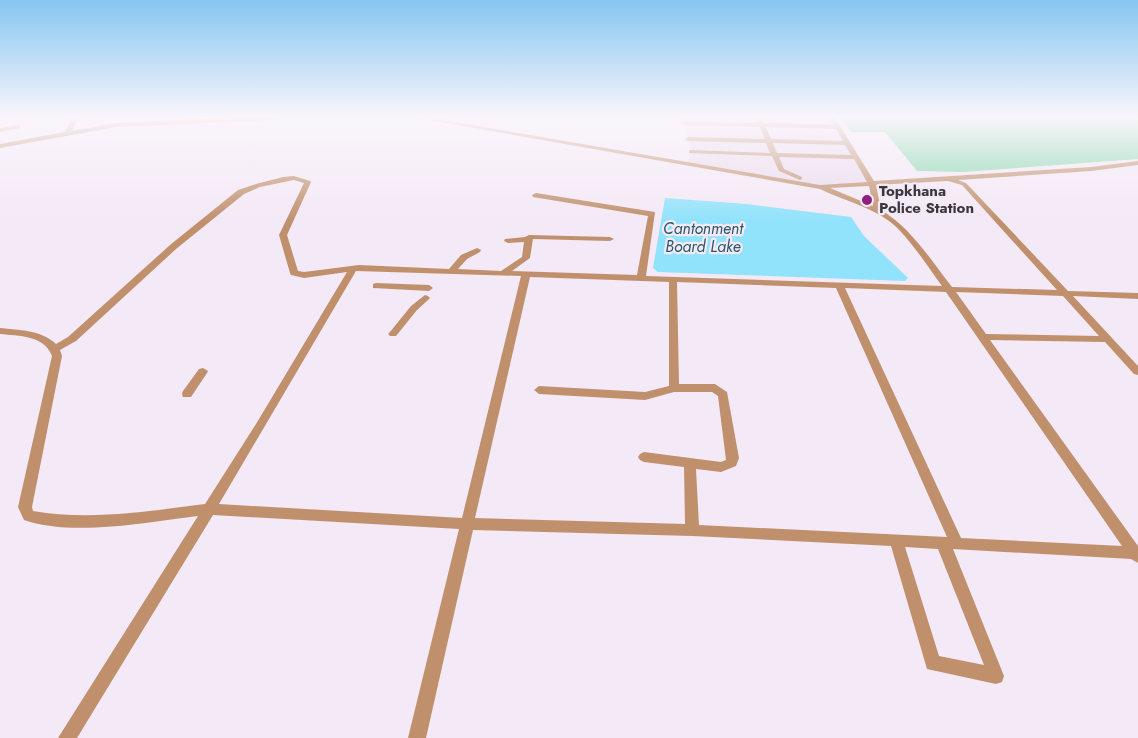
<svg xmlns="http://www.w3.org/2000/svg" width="1138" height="738" viewBox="0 0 1138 738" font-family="Jost,sans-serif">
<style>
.built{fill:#ebdbed}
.green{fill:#84d7ac}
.water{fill:#91e2fb}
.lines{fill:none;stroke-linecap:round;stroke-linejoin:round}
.minor{fill:#c0906d;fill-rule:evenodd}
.poi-dot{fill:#8f1f80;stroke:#f4e9f6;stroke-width:2}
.labels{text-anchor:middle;stroke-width:4.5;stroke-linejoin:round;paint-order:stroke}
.far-poi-label{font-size:15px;font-weight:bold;fill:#3b373c;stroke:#f4e9f6;text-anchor:start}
.far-water-label{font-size:16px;font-style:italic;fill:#2b5967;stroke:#f4e9f6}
</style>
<rect width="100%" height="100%" fill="#f4e9f6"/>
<!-- built -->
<polygon class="built" points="684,118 831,118 872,184 820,187 687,164 691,152"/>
<!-- green -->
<polygon class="green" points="843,118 1138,118 1138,159 963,172 917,171 885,132 850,132"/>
<!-- water -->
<polygon class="water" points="665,198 747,204 851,217 864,236 908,278 905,281 658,272 653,268"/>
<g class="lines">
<!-- minor -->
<g class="minor">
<polygon points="72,118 78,118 72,131 116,123 232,118 274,118 271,120 116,127 0,148 0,144 65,132"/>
<path d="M418 118H431L820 185 867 182 854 159 779 157 784 169 802 177V179L800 180 779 171 772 156 689 153V151L691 150 770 153 766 143 688 141 685 139 688 137 765 139 760 127 685 125 682 123 685 121 758 123 756 118H762L764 123 833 125 829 118H835L874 181 1091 167 1138 161V165L1091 171 958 180 966 183 1068 291 1138 293V299L1073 296 1138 366V375L1134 374 1105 342 990 340 1138 546V563L1131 559 953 549 1004 676 1002 682 996 684 927 669 891 546 692 536 473 530 426 738H408L459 529 213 515 77 738H58L198 516C147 522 73 537 24 520L18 507 52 356C44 335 19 336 0 334V328C18 330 42 330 56 344L68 337 170 245 238 190 256 184 283 177 294 176 310 181 311 182 287 235 298 271 304 272 359 265 449 269 461 255 477 248 481 250 480 252 467 259 458 269 501 271 522 257 524 242 508 243 504 241 505 239 525 237 529 235 610 237 614 239 610 241 533 239 530 258 512 271 637 275 648 216 533 197 532 195 536 193 655 212 646 276 942 286C928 267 907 234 889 221 869 206 842 200 820 189ZM766 127 836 129 843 141 771 139ZM773 143 845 145 851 155 777 153ZM294 180 304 183 279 235 290 273 291 275 304 278 347 272 256 424 205 504C148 511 91 521 33 511L32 507 62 356 60 350 76 341 176 249 244 194 260 187ZM948 181 962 185 1057 290 952 287C931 260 911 228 881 210L876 185ZM869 186 873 206 830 188ZM356 271 521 276 462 518 219 504ZM530 277 669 282V386L645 392 539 386 534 390 539 394 645 400 674 392H712L718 396 726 460 721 462 644 452 640 454 638 457 640 460 644 462 684 467 685 524 475 518ZM677 282 836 288 947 537 699 525 696 469 721 472 736 466 739 458 727 392 715 384H679ZM845 288 946 292 1122 546 961 538ZM956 292 1063 296 1099 336 986 334ZM905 547 938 549 984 665 939 656Z"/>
<polygon points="18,125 20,126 20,128 0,132 0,128"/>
<polygon points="376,283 429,285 433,288 429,291 373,288 373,284"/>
<polygon points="425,295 428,296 430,298 428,300 417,310 396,336 390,336 388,334 390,332 411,306"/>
<polygon points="203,368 208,371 207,373 191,397 183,397 182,394 183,391 199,369"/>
</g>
</g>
<!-- sky -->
<linearGradient id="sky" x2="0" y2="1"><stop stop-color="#85c6f0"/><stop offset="0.53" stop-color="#faf5fb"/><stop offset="1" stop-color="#faf5fb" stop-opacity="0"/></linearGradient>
<rect width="1138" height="221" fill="url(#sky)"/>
<!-- markers -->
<circle class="poi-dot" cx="867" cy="200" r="6"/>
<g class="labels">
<!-- far-poi labels -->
<g class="far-poi-label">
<text x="879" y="196">Topkhana<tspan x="879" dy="17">Police Station</tspan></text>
</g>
<!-- far-water labels -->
<g class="far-water-label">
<text x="703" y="234">Cantonment<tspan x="703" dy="18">Board Lake</tspan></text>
</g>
</g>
</svg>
